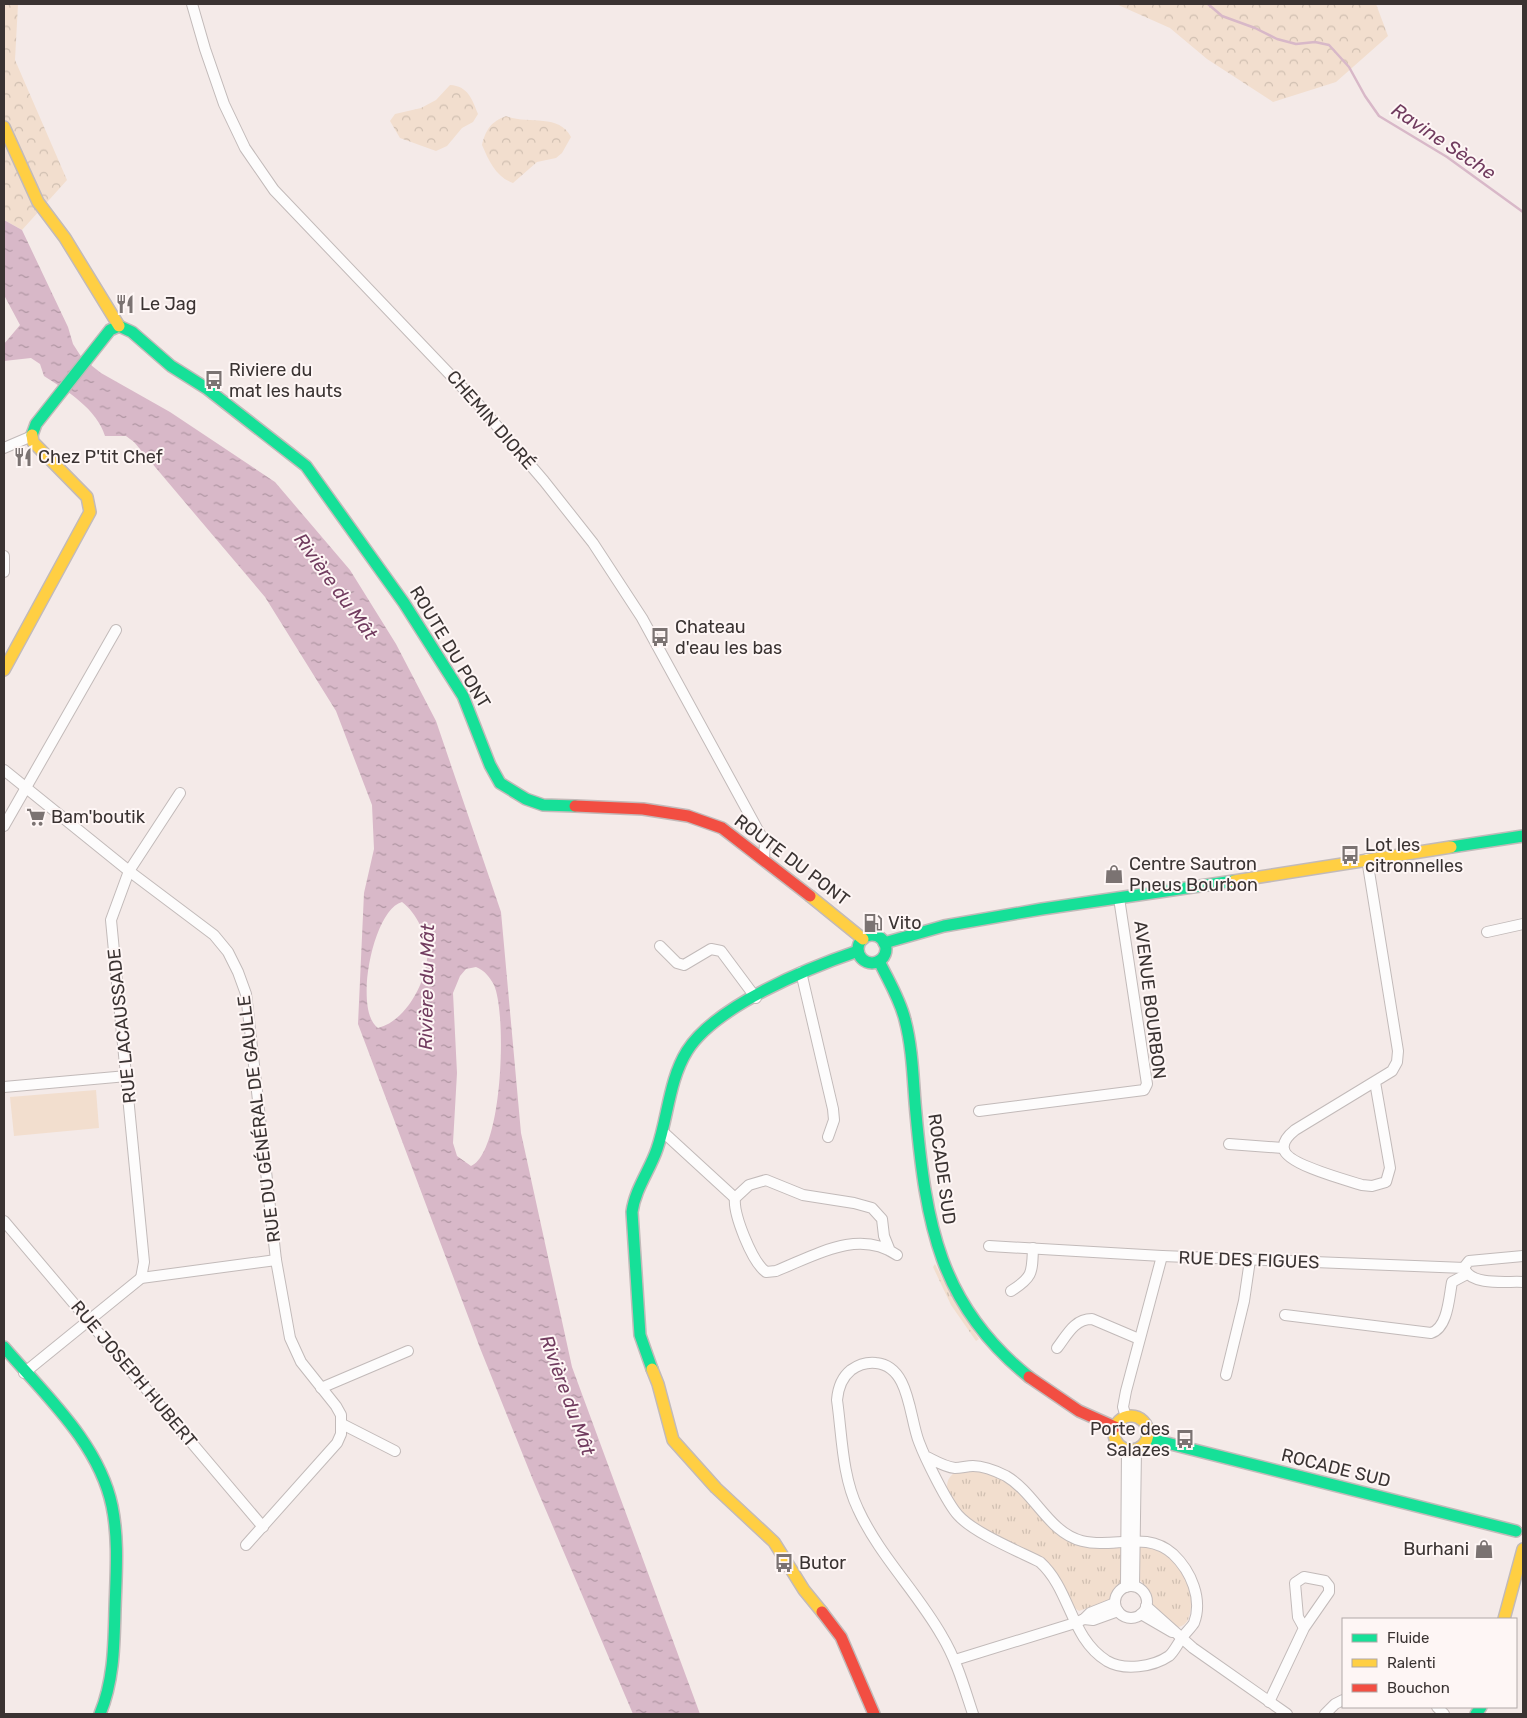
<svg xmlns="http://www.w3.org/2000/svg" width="1527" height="1718" viewBox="0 0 1527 1718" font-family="Rubik,sans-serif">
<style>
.grass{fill:url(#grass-tufts)}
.forest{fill:url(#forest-crowns)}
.park{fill:#f2dece}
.water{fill:url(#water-ripples);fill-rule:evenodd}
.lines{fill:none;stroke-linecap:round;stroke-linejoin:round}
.stream{stroke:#d8b8c8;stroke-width:2.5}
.street-casing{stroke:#c2bab9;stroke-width:12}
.fast-casing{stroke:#c2bab9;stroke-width:14}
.slow-casing{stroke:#c2bab9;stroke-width:14}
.jam-casing{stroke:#c2bab9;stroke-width:14}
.street{stroke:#fdfcfc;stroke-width:10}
.fast{stroke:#16e098;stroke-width:11}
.slow{stroke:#ffcf43;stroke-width:11}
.jam{stroke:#f24e42;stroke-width:11}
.labels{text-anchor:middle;stroke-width:4;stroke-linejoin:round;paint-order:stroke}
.poi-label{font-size:18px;fill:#3a3332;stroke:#fef6f5;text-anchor:start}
.street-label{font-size:18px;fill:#3a3332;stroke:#fef6f5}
.water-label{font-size:19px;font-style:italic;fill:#713c5f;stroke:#fef6f5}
</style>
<defs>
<pattern id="grass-tufts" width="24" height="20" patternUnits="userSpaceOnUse" patternTransform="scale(1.25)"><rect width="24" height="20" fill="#f2dece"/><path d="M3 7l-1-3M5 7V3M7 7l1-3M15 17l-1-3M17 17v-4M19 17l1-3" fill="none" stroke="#d0bfb1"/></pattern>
<pattern id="forest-crowns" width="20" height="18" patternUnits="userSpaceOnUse" patternTransform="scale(1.25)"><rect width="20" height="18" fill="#f2dece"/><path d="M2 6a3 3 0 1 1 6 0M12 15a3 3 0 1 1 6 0" fill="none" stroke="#d0bfb1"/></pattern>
<pattern id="water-ripples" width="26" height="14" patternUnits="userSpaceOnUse" patternTransform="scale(1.25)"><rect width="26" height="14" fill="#d8b8c8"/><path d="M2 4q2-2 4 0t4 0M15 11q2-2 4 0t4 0" fill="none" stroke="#b096a3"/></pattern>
</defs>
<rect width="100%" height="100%" fill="#f4eae8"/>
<!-- grass -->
<g class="grass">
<polygon points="935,1264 955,1302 979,1339 976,1341 951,1305 933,1267"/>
<path d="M973 1469 998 1476 1011 1484 1066 1538 1121 1544 1124 1579 1110 1600 1079 1611C1066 1603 1061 1576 1047 1564 1026 1544 995 1541 972 1524 960 1515 935 1487 954 1473 958 1470 967 1470 973 1469Z"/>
<path d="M1146 1545C1159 1551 1175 1559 1184 1572 1192 1584 1197 1626 1178 1627L1155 1611 1152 1606 1151 1593 1138 1578 1140 1547Z"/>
</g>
<!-- forest -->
<g class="forest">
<polygon points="4,4 18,4 15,60 67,180 22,230 4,220"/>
<polygon points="1116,4 1376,4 1388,36 1336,82 1273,102 1207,59 1170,28"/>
<path d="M450 85C468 86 472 99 478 114L473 122 462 128 447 146 436 151 400 138 390 121 395 114 421 108 436 100Z"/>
<path d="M506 116C528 125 559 113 571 137L562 153 556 158 537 162 513 183C496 177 489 161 482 145 486 129 491 122 506 116Z"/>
</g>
<!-- park -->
<polygon class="park" points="96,1090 99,1128 14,1136 10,1097"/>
<!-- water -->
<path class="water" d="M4 220 22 230 68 327 73 344 82 358 101 373 170 412 275 482 350 570 396 644 436 721 501 912 521 1133 572 1367 700 1714H633L533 1480 480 1348 358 1024 364 893 374 849 372 805 336 711 265 597 134 442 126 436H105C97 409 66 390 44 376L40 364 31 358 4 361V344L20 325 4 295ZM402 902C418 914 429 939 427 960 424 986 405 1021 378 1028 353 1011 373 909 402 902ZM476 967C485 971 489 976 494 985 507 1014 503 1152 471 1166L457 1156 453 1143 457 1073 453 993 460 976 466 969Z"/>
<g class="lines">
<!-- stream -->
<polyline class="stream" points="1208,4 1222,16 1255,28 1277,39 1296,44 1315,42 1329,45 1349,67 1365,96 1379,116 1447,157 1523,212"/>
<!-- street casing -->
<g class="street-casing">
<g id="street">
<polyline points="192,4 205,49 224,104 245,148 274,190 479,405 544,481 593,543 642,618 765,843 764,859"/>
<polyline points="4,448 32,436"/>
<polyline points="4,556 4,572"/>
<polyline points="4,770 129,871 214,935 228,952 238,972 246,994 276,1260 290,1338 301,1362 336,1406 341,1415 341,1434 337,1443 246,1545"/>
<polyline points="4,826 116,630"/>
<path d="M1367 859 1398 1051 1397 1062 1392 1071 1295 1130C1290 1134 1282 1141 1284 1149 1286 1164 1346 1180 1362 1185L1372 1186 1386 1182 1390 1168 1375 1082"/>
<polyline points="1487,932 1523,924"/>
<polyline points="660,946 677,963 684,965 711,949 721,951 756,998"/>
<polyline points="801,972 833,1109 834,1120 828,1137"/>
<polyline points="4,1087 127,1076"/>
<polyline points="979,1111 1144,1090 1147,1084 1119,898"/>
<polyline points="662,1131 735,1198"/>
<polyline points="1229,1144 1283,1148"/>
<polyline points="4,1221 263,1527"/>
<polyline points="989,1246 1162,1256 1465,1268"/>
<path d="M890 1251 884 1236 882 1219 872 1208 854 1203 803 1195 766 1180 749 1185 735 1198C733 1214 752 1262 766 1272L776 1271C814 1256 858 1228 897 1255"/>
<path d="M1523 1256 1469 1261 1465 1266V1270C1474 1286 1507 1281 1523 1282"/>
<polyline points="141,1278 144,1262 111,920 129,871 180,793"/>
<path d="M1011 1291C1033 1277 1032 1273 1033 1248"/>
<path d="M1285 1315 1431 1333C1448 1328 1449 1297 1452 1282L1467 1274"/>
<path d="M1057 1348C1067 1335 1074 1319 1092 1319L1139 1339"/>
<polyline points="24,1373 141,1278 276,1260"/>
<polyline points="1226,1375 1244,1301 1250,1260"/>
<polyline points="321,1388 408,1351"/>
<polyline points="1126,1417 1123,1407 1126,1391 1162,1256"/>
<polyline points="342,1424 395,1451"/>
<path d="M927 1457C935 1461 945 1467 955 1468 961 1468 967 1466 973 1466 984 1466 996 1471 1006 1476 1035 1493 1049 1533 1082 1541 1113 1549 1146 1530 1173 1554 1191 1571 1203 1599 1194 1623 1191 1628 1185 1633 1182 1638 1178 1643 1174 1652 1169 1656 1153 1667 1124 1671 1107 1661 1070 1638 1071 1590 1040 1562 1018 1551 974 1533 958 1515 947 1503 925 1458 919 1442 909 1417 910 1366 876 1363 867 1362 858 1365 851 1370 841 1378 838 1388 837 1400 842 1435 842 1476 858 1509 879 1555 917 1592 942 1636 957 1661 964 1687 973 1714"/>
<polyline points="1134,1586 1136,1450"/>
<circle cx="1131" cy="1602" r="16"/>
<polyline points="1126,1587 1127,1450"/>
<polyline points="1146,1606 1193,1648 1287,1714"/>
<polyline points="1141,1614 1172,1632"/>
<polyline points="1084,1619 1093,1620 1118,1611"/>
<polyline points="955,1660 1075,1623 1084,1619 1090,1613 1115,1603"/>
<polyline points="1269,1702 1304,1628 1329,1592 1329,1586 1325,1581 1304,1577 1295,1583 1298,1617 1304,1628"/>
<polyline points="1437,1707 1444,1714"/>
<polyline points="1325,1714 1335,1704 1343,1700"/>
</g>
</g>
<!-- fast casing -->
<g class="fast-casing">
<g id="fast">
<polyline points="119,326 132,332 171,366 206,388 306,466 404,603 463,696 490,765 500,783 526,799 543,805 575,806"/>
<polyline points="32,435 36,424 110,330 119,326"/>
<polyline points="1451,847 1523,836"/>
<circle cx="872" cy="949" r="14"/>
<polyline points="884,943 944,926 1042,909 1234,881"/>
<path d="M879 961C888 980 900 999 905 1020 913 1050 913 1083 916 1114 926 1223 939 1305 1029 1377"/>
<path d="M4 1347C44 1394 99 1443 112 1506 119 1540 116 1575 115 1609 114 1645 114 1680 100 1714"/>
<path d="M652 1369 640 1335 632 1212C635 1189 650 1170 657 1149 668 1117 669 1080 687 1051 715 1006 808 968 858 951"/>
<polyline points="1147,1438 1516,1531"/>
<polyline points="1476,1714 1481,1707"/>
</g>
</g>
<!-- slow casing -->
<g class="slow-casing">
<g id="slow">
<polyline points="4,127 38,202 65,238 119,326"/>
<polyline points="4,670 90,512 87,497 33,442 32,435"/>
<polyline points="1234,881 1451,847"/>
<polyline points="810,896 863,939"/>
<polyline points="652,1369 658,1384 673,1440 716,1488 774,1542 804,1590 822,1612"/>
<circle cx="1131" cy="1433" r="17"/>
<polyline points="1504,1619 1523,1549"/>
</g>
</g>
<!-- jam casing -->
<g class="jam-casing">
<g id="jam">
<polyline points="575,806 643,809 688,816 722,828 810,896"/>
<polyline points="1029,1377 1079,1411 1115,1427"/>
<polyline points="822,1612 841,1637 874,1714"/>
</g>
</g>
<!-- street -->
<use href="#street" class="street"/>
<!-- fast -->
<use href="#fast" class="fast"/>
<!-- slow -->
<use href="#slow" class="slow"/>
<!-- jam -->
<use href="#jam" class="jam"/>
</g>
<!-- icons -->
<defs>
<g id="restaurant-bare" transform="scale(1.5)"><path d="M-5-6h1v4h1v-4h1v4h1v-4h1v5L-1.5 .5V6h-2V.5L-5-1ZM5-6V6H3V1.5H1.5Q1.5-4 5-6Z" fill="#7b7372" stroke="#fef6f5" stroke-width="2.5" paint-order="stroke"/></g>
<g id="bus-bare" transform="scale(1.5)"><path d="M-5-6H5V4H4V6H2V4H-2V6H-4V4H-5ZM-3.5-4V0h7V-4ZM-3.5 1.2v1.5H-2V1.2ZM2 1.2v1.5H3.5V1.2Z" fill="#7b7372" stroke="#fef6f5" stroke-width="2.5" paint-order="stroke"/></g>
<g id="supermarket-bare" transform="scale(1.5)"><path d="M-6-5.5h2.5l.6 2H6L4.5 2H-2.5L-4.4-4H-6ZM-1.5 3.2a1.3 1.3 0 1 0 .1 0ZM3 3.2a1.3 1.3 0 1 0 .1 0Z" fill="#7b7372" stroke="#fef6f5" stroke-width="2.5" paint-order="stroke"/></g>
<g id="shop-bare" transform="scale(1.5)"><path d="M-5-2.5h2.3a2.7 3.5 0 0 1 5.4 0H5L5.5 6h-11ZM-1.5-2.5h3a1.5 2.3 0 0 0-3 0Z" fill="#7b7372" stroke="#fef6f5" stroke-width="2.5" paint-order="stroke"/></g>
<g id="fuel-bare" transform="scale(1.5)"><path d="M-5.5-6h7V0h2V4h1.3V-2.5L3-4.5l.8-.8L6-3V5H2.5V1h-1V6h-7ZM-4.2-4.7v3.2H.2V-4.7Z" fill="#7b7372" stroke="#fef6f5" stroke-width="2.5" paint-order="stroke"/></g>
</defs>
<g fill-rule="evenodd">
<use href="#restaurant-bare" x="125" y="304"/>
<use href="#bus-bare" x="214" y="380"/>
<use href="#restaurant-bare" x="23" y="457"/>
<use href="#bus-bare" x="660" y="637"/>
<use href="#supermarket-bare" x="36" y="817"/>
<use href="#bus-bare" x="1350" y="855"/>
<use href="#shop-bare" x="1114" y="874"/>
<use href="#fuel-bare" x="873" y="923"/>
<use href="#bus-bare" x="1185" y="1439"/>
<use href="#shop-bare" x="1484" y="1549"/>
<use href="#bus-bare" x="784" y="1563"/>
</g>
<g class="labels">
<!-- poi labels -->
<g class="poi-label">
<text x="140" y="310">Le Jag</text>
<text x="229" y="376">Riviere du<tspan x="229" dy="21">mat les hauts</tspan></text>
<text x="38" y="463">Chez P'tit Chef</text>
<text x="675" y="633">Chateau<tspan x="675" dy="21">d'eau les bas</tspan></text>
<text x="51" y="823">Bam'boutik</text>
<text x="1365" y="851">Lot les<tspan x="1365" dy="21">citronnelles</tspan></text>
<text x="1129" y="870">Centre Sautron<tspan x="1129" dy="21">Pneus Bourbon</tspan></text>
<text x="888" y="929">Vito</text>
<text x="1170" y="1435" text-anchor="end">Porte des<tspan x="1170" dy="21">Salazes</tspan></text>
<text x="1469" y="1555" text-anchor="end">Burhani</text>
<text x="799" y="1569">Butor</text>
</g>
<!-- street labels -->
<g class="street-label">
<text transform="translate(491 420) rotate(49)" y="6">CHEMIN DIORÉ</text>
<text transform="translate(450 647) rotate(59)" y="6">ROUTE DU PONT</text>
<text transform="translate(792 860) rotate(37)" y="6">ROUTE DU PONT</text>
<text transform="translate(1150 1000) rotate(83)" y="6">AVENUE BOURBON</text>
<text transform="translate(122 1026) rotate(-96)" y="6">RUE LACAUSSADE</text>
<text transform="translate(259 1119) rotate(-97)" y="6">RUE DU GÉNÉRAL DE GAULLE</text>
<text transform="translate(942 1169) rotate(82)" y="6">ROCADE SUD</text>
<text transform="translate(1249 1260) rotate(2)" y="6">RUE DES FIGUES</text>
<text transform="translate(134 1374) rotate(50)" y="6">RUE JOSEPH HUBERT</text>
<text transform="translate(1336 1468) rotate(14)" y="6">ROCADE SUD</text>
</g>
<!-- water labels -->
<g class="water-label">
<text transform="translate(1444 141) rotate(34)" y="7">Ravine Sèche</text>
<text transform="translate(336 586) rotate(54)" y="7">Rivière du Mât</text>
<text transform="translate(426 987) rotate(-89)" y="7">Rivière du Mât</text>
<text transform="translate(568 1395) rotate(70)" y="7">Rivière du Mât</text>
</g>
</g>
<!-- border -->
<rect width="1527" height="1718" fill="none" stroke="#3a3332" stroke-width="10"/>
<!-- legend -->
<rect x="1342" y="1618" width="175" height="90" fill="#fef6f5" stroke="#b0a8a7"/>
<rect x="1352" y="1634" width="25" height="8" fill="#16e098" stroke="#b0a8a7"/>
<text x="1387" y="1643" font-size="15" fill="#3a3332">Fluide</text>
<rect x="1352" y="1659" width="25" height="8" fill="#ffcf43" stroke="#b0a8a7"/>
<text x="1387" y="1668" font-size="15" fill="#3a3332">Ralenti</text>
<rect x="1352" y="1684" width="25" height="8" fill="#f24e42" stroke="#b0a8a7"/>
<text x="1387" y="1693" font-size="15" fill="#3a3332">Bouchon</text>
</svg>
